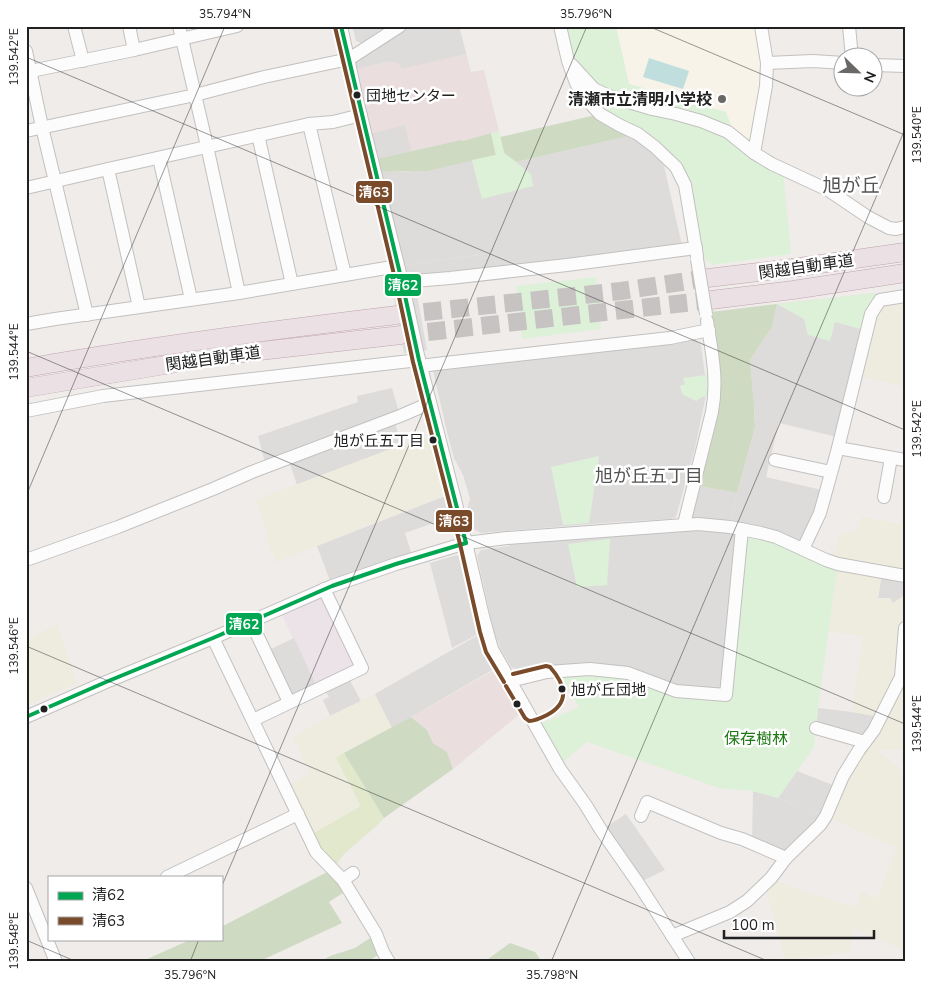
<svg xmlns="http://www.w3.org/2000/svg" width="931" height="988" viewBox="0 0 931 988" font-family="'Nunito Sans','Noto Sans JP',sans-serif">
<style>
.residential{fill:#dedcdb}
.commercial{fill:#ebdedf}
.industrial{fill:#ece3e9}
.education{fill:#f7f3e8}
.religious{fill:#dddcdb}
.farmland{fill:#eeebdf}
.grass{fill:#e1e8cc}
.forest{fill:#cfdac2}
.park{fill:#ddf1d9}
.water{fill:#c1dedf}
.pier{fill:#dedcdc}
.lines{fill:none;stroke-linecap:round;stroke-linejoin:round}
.highway-tunnel{stroke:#c6c3c2;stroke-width:18;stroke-dasharray:18 9;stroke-linecap:butt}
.minor-casing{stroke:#c2c1c0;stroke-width:14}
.highway-casing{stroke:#c1a3b1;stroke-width:19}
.minor{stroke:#fdfcfc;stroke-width:12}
.highway{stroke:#ebe1e4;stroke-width:18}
.minor-bridge-casing{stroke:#c2c1c0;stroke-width:14;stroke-linecap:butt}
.minor-bridge{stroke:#fdfcfc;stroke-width:12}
.bus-1-casing{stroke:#fff;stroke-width:8}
.bus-2-casing{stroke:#fff;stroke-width:8}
.bus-1{stroke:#00a651;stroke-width:4}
.bus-2{stroke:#7a4b2a;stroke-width:4}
.ticks{fill:none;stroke:#212121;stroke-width:1;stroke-opacity:0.45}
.bus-dot{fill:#212121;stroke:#fff;stroke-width:2}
.poi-dot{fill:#696867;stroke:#fff;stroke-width:2}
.labels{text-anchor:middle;stroke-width:5;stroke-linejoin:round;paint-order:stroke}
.bus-label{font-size:15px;fill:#212121;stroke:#fff;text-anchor:start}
.poi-label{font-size:16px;font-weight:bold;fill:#212121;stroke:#fff;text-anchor:end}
.street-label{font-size:16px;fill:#212121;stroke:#fff}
.park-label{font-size:16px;fill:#207816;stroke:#fff}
.neighbourhood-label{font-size:18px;fill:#545454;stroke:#fff}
.quarter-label{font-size:19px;fill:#545454;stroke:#fff}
.line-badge{stroke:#fff;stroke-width:2}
.badge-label{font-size:14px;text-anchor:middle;font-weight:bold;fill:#fff}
.neatline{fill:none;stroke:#212121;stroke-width:2}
.ticks-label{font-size:12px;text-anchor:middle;fill:#212121}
</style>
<rect width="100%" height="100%" fill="#efecea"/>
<!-- residential -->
<g class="residential">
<polygon points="352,26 386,26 361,43 356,41"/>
<polygon points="638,134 661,152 683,250 498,273 494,253 398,266 375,172 406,172 449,166 472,160 482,198 532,186 516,162"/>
<polygon points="875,293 841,438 755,417 750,360 772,327 777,304"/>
<polygon points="695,340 701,345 707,390 695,448 676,517 671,519 617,522 481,533 472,528 467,509 470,499 463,475 454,458 447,432 433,371 435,368"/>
<polygon points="694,485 737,493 730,527 742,529 726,695 676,691 595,665 561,664 547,666 522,672 511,667 500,648 494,632 477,556 481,550 509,546 515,538 684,524"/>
<polygon points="882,573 905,576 905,595 893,603 890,598 878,598"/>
<polygon points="818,708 852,712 881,717 865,742 816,728"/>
<polygon points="797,771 838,787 826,816 778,798"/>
</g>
<!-- commercial -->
<g class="commercial">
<polygon points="459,26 471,72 484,70 499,131 463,141 461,140 372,160 351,70"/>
<polygon points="496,669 521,713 453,769 447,752 433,743 427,730 411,717"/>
</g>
<!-- industrial -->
<polygon class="industrial" points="324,589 362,668 318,689 279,609"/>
<!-- education -->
<polygon class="education" points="616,26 761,26 767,63 754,153 728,132 726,112 629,84"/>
<!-- religious -->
<g class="religious">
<polygon points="400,26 459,26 466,54 401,69 400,64 390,61 351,70 349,59"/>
<polygon points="405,125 411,151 372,160 366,135"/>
<polygon points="494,253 498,273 402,282 398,266"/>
<polygon points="808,335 821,339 801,414 787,410"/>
<polygon points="392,388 400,416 394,419 401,445 297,485 288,458 266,466 258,436 358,402 357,396"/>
<polygon points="755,417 779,422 766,477 826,491 803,549 730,527 737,493 755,427"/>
<polygon points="453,493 459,514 405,533 413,559 332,586 317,546"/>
<polygon points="457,555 461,557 475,618 480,633 452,648 430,563"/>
<polygon points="480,634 487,655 494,669 385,732 368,698"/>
<polygon points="294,638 318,689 289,702 265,652"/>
<polygon points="347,675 361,701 330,716 323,700 329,697 323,686"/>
<polygon points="753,791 778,798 826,816 786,858 752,844"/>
<polygon points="626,814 665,870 638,883 601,830"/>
</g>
<!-- farmland -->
<g class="farmland">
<polygon points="905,302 905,386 862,377 881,305"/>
<polygon points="438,435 453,493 381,520 276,562 271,550 260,511 255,500 401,445"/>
<polygon points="905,499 905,571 887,569 833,556 841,533 857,532 862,517 900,524"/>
<polygon points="838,564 882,573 878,598 880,599 890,598 893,603 905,595 905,750 879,750 880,753 898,766 905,785 905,962 900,948 853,929 850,952 785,961 765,884 771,878 810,894 857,907 862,891 877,899 897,848 826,816 880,717 852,712 863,636 829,631"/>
<polygon points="57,624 77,683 26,706 26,641"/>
<polygon points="375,694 392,728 336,758 361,806 309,836 285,787 310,773 293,737 330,716"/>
</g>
<!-- grass -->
<polygon class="grass" points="344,753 384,818 374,828 344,854 333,869 309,836 361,806 336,758"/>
<!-- forest -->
<g class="forest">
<polygon points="600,114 638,134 516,162 504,153 500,137"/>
<polygon points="491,133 496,155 449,166 427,171 375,172 372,160 461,140 463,141"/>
<polygon points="777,304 772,327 750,360 754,405 755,427 737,493 694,485 712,412 710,340 711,312"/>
<polygon points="411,717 427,730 433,743 447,752 453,769 384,818 344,753"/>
<polygon points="333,869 349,889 329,902 342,923 258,962 146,962 145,960 192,939 221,939 221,927"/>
<polygon points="376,934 383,952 367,962 320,962 330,956 355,948"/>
<polygon points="510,943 535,952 542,962 484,962"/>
</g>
<!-- park -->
<g class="park">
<polygon points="560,26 616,26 629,84 726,112 732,128 783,170 791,254 713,265 703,258 697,259 676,167 590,103"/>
<polygon points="499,131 504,153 531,174 533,186 482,199 472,160 496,155 491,133"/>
<polygon points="596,277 601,329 522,339 516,286"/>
<polygon points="875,293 868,331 835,322 830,341 808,335 804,319 777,304"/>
<polygon points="715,374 715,395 702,397 696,401 682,394 680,386 685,384 683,378"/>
<polygon points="599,456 589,523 563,525 551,467"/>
<polygon points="742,529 838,564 818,708 814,747 778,798 753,791 719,788 587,742 558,766 536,726 579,707 558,671 590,669 676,691 726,695"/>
<polygon points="610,539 607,585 577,587 568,544"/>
</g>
<!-- water -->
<polygon class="water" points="649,58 689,71 683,89 643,77"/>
<!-- pier -->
<polygon class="pier" points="416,290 427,350 404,353 393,293"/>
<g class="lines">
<!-- highway-tunnel -->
<g class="highway-tunnel">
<polyline points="397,315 621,291 708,278"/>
<polyline points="401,335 711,300"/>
</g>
<!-- minor casing -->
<g class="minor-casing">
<g id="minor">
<polyline points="74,26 83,61"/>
<polyline points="129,26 134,50"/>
<polyline points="179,26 207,146 239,293"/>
<polyline points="341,26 357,100 400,273"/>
<polyline points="560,26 568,61 573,75 577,85 590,103 600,114 619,125 638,134 655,147 676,167 685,185 697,256"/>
<polyline points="761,26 767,63 766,86 754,153 772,164 828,190 868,217 889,228 896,229 905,227"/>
<polyline points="849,26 852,58"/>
<polyline points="26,51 42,127 87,315"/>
<polyline points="767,63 813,61 844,63"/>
<polyline points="572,65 594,89 609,96 652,109 676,114 701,121 728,132 754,153"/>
<polyline points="874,65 905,66"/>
<polyline points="26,72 134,50 237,26"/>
<polyline points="309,124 345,275"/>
<polyline points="26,131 195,95 264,77 349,59 400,26"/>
<polyline points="258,135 292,284"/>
<polyline points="159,158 191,299"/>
<polyline points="108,169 139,307"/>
<polyline points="26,188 108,169 309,124 333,122 361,115"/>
<polyline points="402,282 450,278 567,265 696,248"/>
<polyline points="26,324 55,319 239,293 398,266"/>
<polyline points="417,351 466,543 483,616 492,649 560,769 585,804 601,830 638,883 689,962"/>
<polyline points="420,366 445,363 670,338 709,330"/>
<polyline points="26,411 103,396 419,360"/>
<polyline points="838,448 905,460"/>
<polyline points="775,460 831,472"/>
<polyline points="884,497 891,458"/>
<path d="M684 524 712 412C718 380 712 353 707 321"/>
<polyline points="803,549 820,513 838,448 871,314 880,300 905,296"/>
<polyline points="26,560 118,527 213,489 252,472 400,416 430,403"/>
<polyline points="251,622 289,702"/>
<polyline points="213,638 316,852 343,880 376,934 383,952 389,962"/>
<polyline points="510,681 547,672 590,669 628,673 676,691 726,695 742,529"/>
<polyline points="26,717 106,682 213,638 332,586 396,564 466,543 507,538 698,524 730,527 761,533 776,537 826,560 838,564 905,576"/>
<polyline points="253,720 362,668 324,589"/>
<polyline points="816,728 865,742"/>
<polyline points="641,816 647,802 721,833 742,839 786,858"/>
<polyline points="167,877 298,814"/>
<polyline points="343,880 353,873"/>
<polyline points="26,888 56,962"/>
<polyline points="672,936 730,912 747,901 771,878 786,858 820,825 826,816 843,776 859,750 874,730 901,677 905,628"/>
</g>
</g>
<!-- highway casing -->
<g class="highway-casing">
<g id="highway">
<polyline points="708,278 792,268 905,252"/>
<polyline points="711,300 793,290 905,273"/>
<path d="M26 368C149 346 273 330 397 315"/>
<polyline points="26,388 226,355 401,335"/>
</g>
</g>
<!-- minor -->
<use href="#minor" class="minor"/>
<!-- highway -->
<use href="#highway" class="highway"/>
<!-- minor-bridge casing -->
<g class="minor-bridge-casing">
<g id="minor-bridge">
<polyline points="697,259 706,314"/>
<polyline points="405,295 417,351"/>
</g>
</g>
<!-- minor-bridge -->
<use href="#minor-bridge" class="minor-bridge"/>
<!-- bus-1 casing -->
<g class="bus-1-casing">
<g id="bus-1">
<polyline points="341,26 402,282 419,360 466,543"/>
<polyline points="26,717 106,682 213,638 332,586 396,564 466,543"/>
</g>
</g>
<!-- bus-2 casing -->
<g class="bus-2-casing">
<g id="bus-2">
<polyline points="335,27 396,283 413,362 460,544 480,632 486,652 504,682"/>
<path d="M506 686 525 718 529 721C535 721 541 718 547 715 571 702 565 684 550 667L546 666 513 674"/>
</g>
</g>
<!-- bus-1 -->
<use href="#bus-1" class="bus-1"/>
<!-- bus-2 -->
<use href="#bus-2" class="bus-2"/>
</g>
<!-- ticks -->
<path class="ticks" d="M648 26 905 135M26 57 905 430M26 351 905 724M26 496 225 26M26 646 770 962M221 888 587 26M26 940 77 962M190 962 199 939M551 962 905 129"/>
<!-- markers -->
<g class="bus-dot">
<circle cx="357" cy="95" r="4.5"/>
<circle cx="433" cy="440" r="4.5"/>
<circle cx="562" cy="689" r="4.5"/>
<circle cx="517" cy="704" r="4.5"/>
<circle cx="44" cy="709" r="4.5"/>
</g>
<circle class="poi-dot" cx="722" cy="99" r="5"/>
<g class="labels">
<!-- bus labels -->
<g class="bus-label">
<text x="366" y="101">団地センター</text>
<text x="424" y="446" text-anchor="end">旭が丘五丁目</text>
<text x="571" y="695">旭が丘団地</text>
</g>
<!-- poi labels -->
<g class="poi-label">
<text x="712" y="105">清瀬市立清明小学校</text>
</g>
<!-- street labels -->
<g class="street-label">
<text transform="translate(806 266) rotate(-8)" y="6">関越自動車道</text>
<text transform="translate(213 358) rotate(-8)" y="6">関越自動車道</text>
</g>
<!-- park labels -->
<g class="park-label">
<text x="756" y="744">保存樹林</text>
</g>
<!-- neighbourhood labels -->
<g class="neighbourhood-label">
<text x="649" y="482">旭が丘五丁目</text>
</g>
<!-- quarter labels -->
<g class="quarter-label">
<text x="851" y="192">旭が丘</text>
</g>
</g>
<g class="line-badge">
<rect x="355" y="180" width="38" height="24" rx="5" fill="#7a4b2a"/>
<rect x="384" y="273" width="38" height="24" rx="5" fill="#00a651"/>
<rect x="435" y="509" width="38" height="24" rx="5" fill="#7a4b2a"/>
<rect x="225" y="612" width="38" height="24" rx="5" fill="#00a651"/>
</g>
<g class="badge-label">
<text x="374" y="197">清63</text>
<text x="403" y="290">清62</text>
<text x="454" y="526">清63</text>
<text x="244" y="629">清62</text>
</g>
<!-- border -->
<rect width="931" height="988" fill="none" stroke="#ffffff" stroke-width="55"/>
<!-- legend -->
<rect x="48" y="876" width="175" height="65" fill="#ffffff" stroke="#a6a6a6"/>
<rect x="58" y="892" width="25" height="8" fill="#00a651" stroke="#a6a6a6"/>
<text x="92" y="900" font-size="15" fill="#212121">清62</text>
<rect x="58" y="917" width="25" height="8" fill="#7a4b2a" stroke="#a6a6a6"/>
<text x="92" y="926" font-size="15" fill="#212121">清63</text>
<!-- north arrow -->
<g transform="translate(858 72) rotate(113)"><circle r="24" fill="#ffffff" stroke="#a6a6a6"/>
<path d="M0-4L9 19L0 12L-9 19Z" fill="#696867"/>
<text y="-8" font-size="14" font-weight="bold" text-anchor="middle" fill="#212121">N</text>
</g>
<!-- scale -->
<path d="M724 930v8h150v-8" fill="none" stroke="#212121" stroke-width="2.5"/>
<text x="731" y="930" font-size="15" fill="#212121" stroke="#ffffff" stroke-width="4" paint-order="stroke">100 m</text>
<rect x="28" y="28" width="876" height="932" class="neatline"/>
<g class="ticks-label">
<text x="225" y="18">35.794°N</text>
<text x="586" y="18">35.796°N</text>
<text transform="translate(14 57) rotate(-90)" y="4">139.542°E</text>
<text transform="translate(917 135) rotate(-90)" y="4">139.540°E</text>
<text transform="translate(14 352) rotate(-90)" y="4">139.544°E</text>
<text transform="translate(917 429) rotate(-90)" y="4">139.542°E</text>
<text transform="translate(14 646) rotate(-90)" y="4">139.546°E</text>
<text transform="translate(917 724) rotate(-90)" y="4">139.544°E</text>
<text transform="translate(14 941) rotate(-90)" y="4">139.548°E</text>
<text x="190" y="979">35.796°N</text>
<text x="552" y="979">35.798°N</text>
</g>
</svg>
